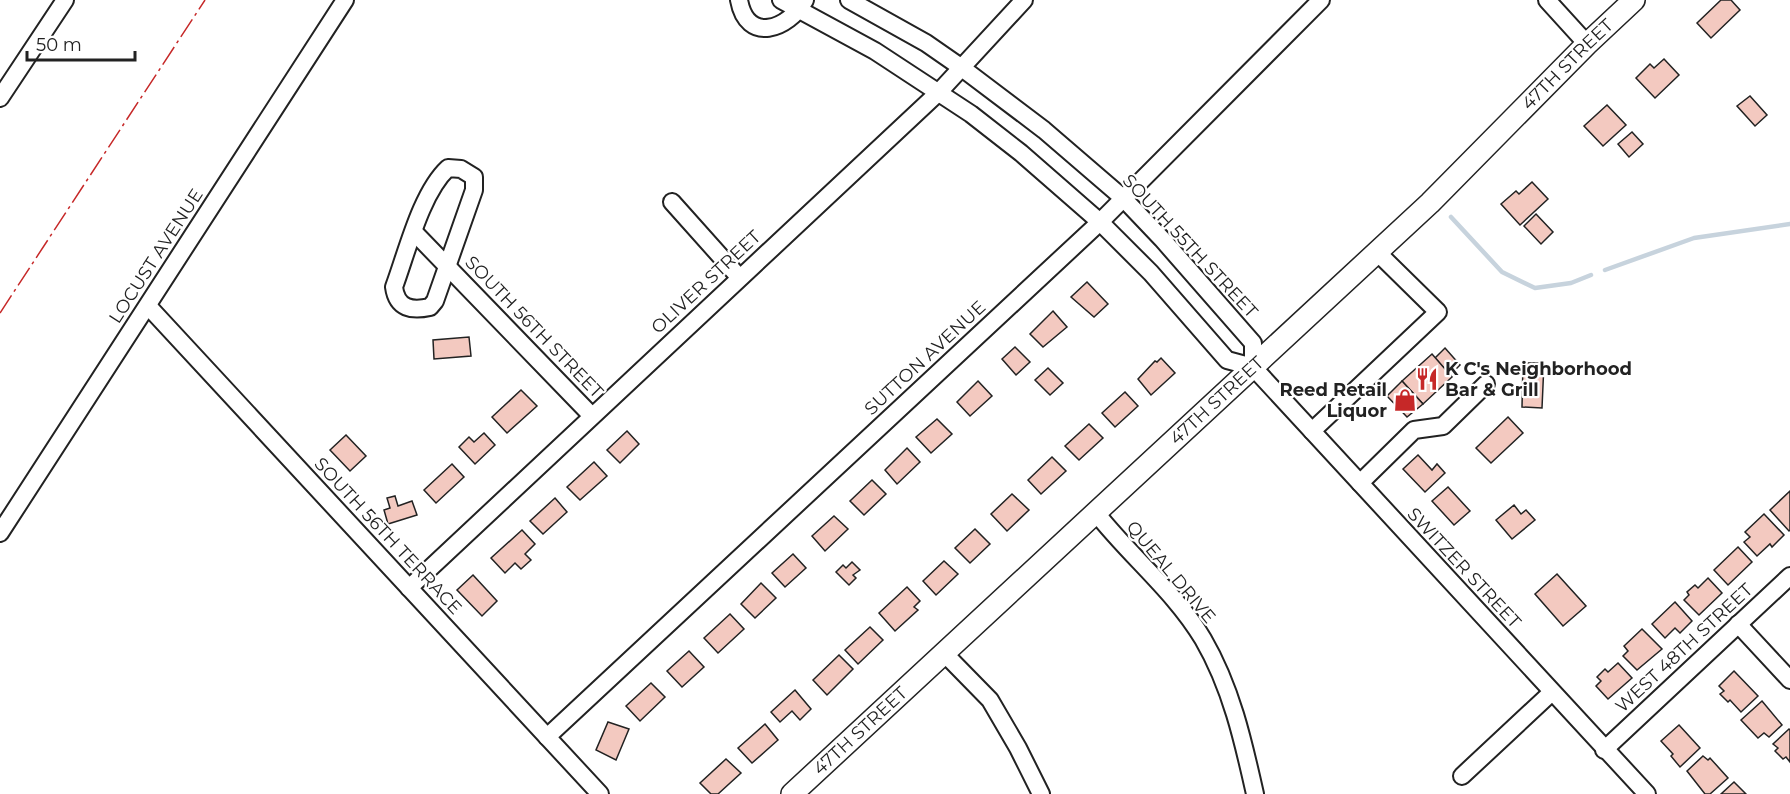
<svg xmlns="http://www.w3.org/2000/svg" width="1790" height="794" viewBox="0 0 1790 794" font-family="Montserrat,sans-serif">
<style>
.lines{fill:none;stroke-linecap:round;stroke-linejoin:round}
.stream{stroke:#c7d3dd;stroke-width:4.5}
.building{fill:#f3c9c0;stroke:#222;stroke-width:1.5}
.minor-casing{stroke:#222;stroke-width:20}
.major-casing{stroke:#222;stroke-width:24}
.minor{stroke:#fff;stroke-width:16}
.major{stroke:#fff;stroke-width:21}
.power{stroke:#c62828;stroke-width:1.5;stroke-dasharray:21 4.5 3 4.5;stroke-linecap:butt}
.labels{text-anchor:middle;stroke-width:4.5;stroke-linejoin:round;paint-order:stroke}
.street-label{font-size:18px;fill:#222;stroke:#fff}
.poi-label{font-size:18px;font-weight:bold;fill:#222;stroke:#fff;text-anchor:start}
</style>
<rect width="100%" height="100%" fill="#fff"/>
<g class="lines">
<!-- stream -->
<g class="stream">
<polyline points="1451,217 1502,272 1535,288 1571,283 1591,275"/>
<polyline points="1605,270 1694,238 1790,224"/>
</g>
</g>
<!-- building -->
<g class="building">
<polygon points="1721,0 1731,0 1740,10 1711,38 1697,23"/>
<polygon points="1664,59 1679,75 1655,98 1636,78 1650,64 1654,68"/>
<polygon points="1750,96 1767,115 1755,126 1737,106"/>
<polygon points="1607,105 1626,125 1603,146 1584,126"/>
<polygon points="1632,132 1643,144 1629,157 1618,144"/>
<polygon points="1532,182 1548,199 1520,225 1501,204 1516,191 1519,194"/>
<polygon points="1536,214 1553,232 1541,244 1524,226"/>
<polygon points="1087,282 1108,304 1094,317 1071,297"/>
<polygon points="1053,311 1067,327 1043,347 1030,334"/>
<polygon points="469,337 471,356 434,359 433,340"/>
<polygon points="1015,347 1030,362 1016,375 1002,359"/>
<polygon points="1445,348 1460,365 1450,375 1435,358"/>
<polygon points="1432,354 1452,377 1423,404 1402,381"/>
<polygon points="1161,358 1175,373 1151,395 1138,379 1155,361 1157,362"/>
<polygon points="1523,363 1544,363 1542,408 1522,407"/>
<polygon points="1048,368 1063,383 1050,395 1035,380"/>
<polygon points="978,381 992,396 970,416 957,402"/>
<polygon points="1402,381 1423,404 1407,417 1387,396"/>
<polygon points="521,390 537,406 507,433 492,417"/>
<polygon points="1125,392 1138,406 1115,427 1102,413"/>
<polygon points="1508,417 1523,433 1491,463 1476,448"/>
<polygon points="937,419 952,434 931,453 916,437"/>
<polygon points="1089,424 1103,438 1079,460 1065,446"/>
<polygon points="627,431 639,444 620,463 607,450"/>
<polygon points="484,433 495,445 475,464 459,447 469,437 474,442"/>
<polygon points="346,435 366,456 350,471 330,450"/>
<polygon points="907,448 920,462 897,484 885,470"/>
<polygon points="1418,455 1432,470 1437,464 1445,473 1425,492 1403,469"/>
<polygon points="1052,457 1066,471 1041,494 1028,480"/>
<polygon points="594,462 607,476 580,500 567,487"/>
<polygon points="452,464 464,477 436,503 424,490"/>
<polygon points="872,480 886,494 864,515 850,501"/>
<polygon points="1448,487 1470,511 1454,525 1432,501"/>
<polygon points="1790,491 1790,530 1789,531 1770,510"/>
<polygon points="1012,494 1029,510 1007,531 991,514"/>
<polygon points="395,496 398,506 412,501 417,515 388,524 384,510 390,508 387,498"/>
<polygon points="555,498 567,512 543,534 530,521"/>
<polygon points="1514,505 1521,514 1526,510 1535,520 1512,539 1496,520"/>
<polygon points="1764,514 1784,535 1772,547 1770,544 1757,556 1744,542 1750,537 1745,532"/>
<polygon points="834,516 848,529 825,551 812,536"/>
<polygon points="975,529 990,544 970,563 955,548"/>
<polygon points="522,530 535,544 525,554 531,560 521,569 515,563 505,573 491,558"/>
<polygon points="1738,547 1752,562 1728,585 1714,570"/>
<polygon points="793,554 806,568 785,587 772,573"/>
<polygon points="944,561 958,574 936,595 923,581"/>
<polygon points="852,562 860,570 853,575 856,578 849,585 836,572 843,565 846,568"/>
<polygon points="1557,574 1586,606 1563,626 1535,594"/>
<polygon points="473,575 497,601 482,616 457,590"/>
<polygon points="1708,578 1722,593 1699,615 1684,600 1689,595 1687,592 1695,585 1698,588"/>
<polygon points="761,583 776,598 755,618 741,604"/>
<polygon points="907,587 920,601 914,607 918,610 895,631 879,613"/>
<polygon points="1675,602 1692,621 1680,633 1675,628 1665,638 1652,624"/>
<polygon points="730,614 744,629 718,653 704,638"/>
<polygon points="870,627 883,640 858,664 845,650"/>
<polygon points="1642,629 1662,649 1637,670 1623,656 1628,651 1624,646"/>
<polygon points="689,651 704,667 682,687 667,671"/>
<polygon points="839,655 853,669 827,695 813,680"/>
<polygon points="1618,663 1632,678 1608,699 1596,686 1601,681 1597,677 1605,669 1608,672"/>
<polygon points="1734,671 1758,696 1741,712 1730,700 1728,702 1720,694 1724,691 1719,686"/>
<polygon points="651,683 665,697 640,721 626,706"/>
<polygon points="795,690 811,709 800,720 792,711 780,722 771,712"/>
<polygon points="1762,701 1782,725 1769,737 1764,733 1758,738 1741,720"/>
<polygon points="608,722 629,729 616,760 596,750"/>
<polygon points="765,724 778,740 752,763 738,748"/>
<polygon points="1679,725 1700,748 1680,767 1671,756 1673,754 1661,741"/>
<polygon points="1789,729 1790,730 1790,762 1786,757 1783,759 1775,751 1778,748 1773,744"/>
<polygon points="1703,756 1708,760 1710,758 1728,778 1710,794 1705,794 1687,771"/>
<polygon points="726,759 741,773 718,794 711,794 700,783"/>
<polygon points="1734,782 1746,794 1721,794"/>
</g>
<g class="lines">
<!-- minor casing -->
<g class="minor-casing">
<g id="minor">
<path d="M739 0C747 44 788 30 805 0"/>
<polyline points="781,0 875,51 971,114 1021,153 1100,222 1151,273 1227,360 1253,367"/>
<polyline points="849,0 926,43 962,68 1044,130 1123,198 1162,239 1253,343 1253,367"/>
<polyline points="1547,0 1587,44"/>
<polyline points="0,98 65,0"/>
<path d="M448 168 461 169 474 177V190L435 301 430 307C412 311 397 309 394 287 407 252 421 193 448 168Z"/>
<polyline points="672,202 739,277"/>
<polyline points="414,232 592,416"/>
<polyline points="148,306 600,794"/>
<polyline points="1253,367 1647,794"/>
<polyline points="1312,431 1438,312 1377,252"/>
<polyline points="1360,483 1414,430 1443,426 1486,384"/>
<path d="M1097 514C1130 556 1175 592 1203 639 1231 687 1243 740 1255 794"/>
<polyline points="0,533 345,0"/>
<polyline points="409,588 939,92 1024,0"/>
<polyline points="1738,624 1790,680"/>
<polyline points="944,653 990,700 1018,748 1041,794"/>
<polyline points="547,737 1100,222 1321,0"/>
<polyline points="1604,750 1790,576"/>
<polyline points="1462,776 1552,692"/>
</g>
</g>
<!-- major casing -->
<g class="major-casing">
<g id="major">
<path id="s1" d="M792 794 1430 203 1587 44 1634 0"/>
</g>
</g>
<!-- minor -->
<use href="#minor" class="minor"/>
<!-- major -->
<use href="#major" class="major"/>
<!-- power -->
<polyline class="power" points="0,313 205,0"/>
</g>
<!-- icons -->
<defs>
<g id="restaurant-bare" transform="scale(1.8)"><path d="M-5-6h1v4h1v-4h1v4h1v-4h1v5L-1.5 .5V6h-2V.5L-5-1ZM5-6V6H3V1.5H1.5Q1.5-4 5-6Z" fill="#c62828" stroke="#fff" stroke-width="2.5" paint-order="stroke"/></g>
<g id="shop-bare" transform="scale(1.8)"><path d="M-5-2.5h2.3a2.7 3.5 0 0 1 5.4 0H5L5.5 6h-11ZM-1.5-2.5h3a1.5 2.3 0 0 0-3 0Z" fill="#c62828" stroke="#fff" stroke-width="2.5" paint-order="stroke"/></g>
</defs>
<g fill-rule="evenodd">
<use href="#restaurant-bare" x="1427" y="379"/>
<use href="#shop-bare" x="1405" y="400"/>
</g>
<g class="labels">
<!-- street labels -->
<g class="street-label">
<text dy="6" stroke="none"><textPath href="#s1" startOffset="1065">47TH STREET</textPath></text>
<text transform="translate(1190 246) rotate(47)" y="6">SOUTH 55TH STREET</text>
<text transform="translate(156 256) rotate(-57)" y="6">LOCUST AVENUE</text>
<text transform="translate(706 282) rotate(-43)" y="6">OLIVER STREET</text>
<text transform="translate(534 327) rotate(46)" y="6">SOUTH 56TH STREET</text>
<text transform="translate(925 358) rotate(-43)" y="6">SUTTON AVENUE</text>
<text dy="6" stroke="none"><textPath href="#s1" startOffset="579">47TH STREET</textPath></text>
<text transform="translate(388 536) rotate(47)" y="6">SOUTH 56TH TERRACE</text>
<text transform="translate(1464 568) rotate(47)" y="6">SWITZER STREET</text>
<text transform="translate(1171 572) rotate(50)" y="6">QUEAL DRIVE</text>
<text transform="translate(1684 648) rotate(-43)" y="6">WEST 48TH STREET</text>
<text dy="6" stroke="none"><textPath href="#s1" startOffset="93">47TH STREET</textPath></text>
</g>
<!-- poi labels -->
<g class="poi-label">
<text x="1445" y="375">K C's Neighborhood<tspan x="1445" dy="21">Bar &amp; Grill</tspan></text>
<text x="1387" y="396" text-anchor="end">Reed Retail<tspan x="1387" dy="21">Liquor</tspan></text>
</g>
</g>
<!-- scale -->
<path d="M27 51v9h108v-9" fill="none" stroke="#222222" stroke-width="3"/>
<text x="36" y="51" font-size="18" fill="#222222" stroke="#ffffff" stroke-width="4.5" paint-order="stroke">50 m</text>
</svg>
